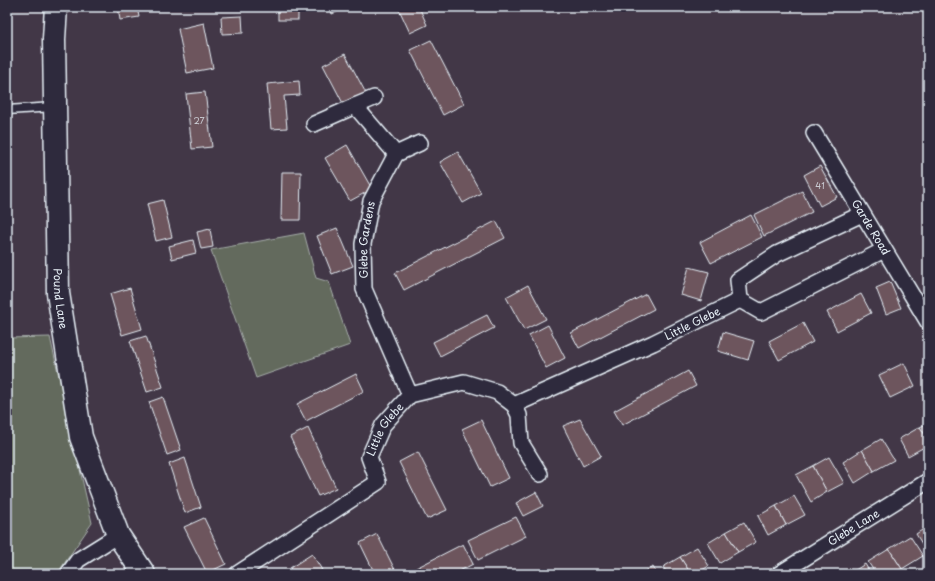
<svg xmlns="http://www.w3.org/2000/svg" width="935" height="581" viewBox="0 0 935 581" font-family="'Playpen Sans',sans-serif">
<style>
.green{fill:#646a5d;stroke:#a6aeaa}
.building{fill:#6d555d;stroke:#e8f1f8}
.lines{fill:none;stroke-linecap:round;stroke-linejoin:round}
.lane-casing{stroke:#e8f1f8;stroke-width:11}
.street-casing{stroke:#e8f1f8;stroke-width:18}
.secondary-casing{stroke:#e8f1f8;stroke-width:25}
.lane{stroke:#2f2a3d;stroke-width:8}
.street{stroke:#2f2a3d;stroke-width:15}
.secondary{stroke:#2f2a3d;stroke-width:22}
.labels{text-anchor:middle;stroke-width:3;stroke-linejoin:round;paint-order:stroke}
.number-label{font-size:9px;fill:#c9cad1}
.street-label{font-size:11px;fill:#e8f1f8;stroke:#2f2a3d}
</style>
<rect width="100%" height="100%" fill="#423747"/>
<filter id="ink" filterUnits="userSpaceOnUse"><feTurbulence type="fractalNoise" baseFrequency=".025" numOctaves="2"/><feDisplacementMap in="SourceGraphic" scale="8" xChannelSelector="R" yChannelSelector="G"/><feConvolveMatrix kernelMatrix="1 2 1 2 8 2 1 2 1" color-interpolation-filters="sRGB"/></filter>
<g filter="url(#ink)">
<!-- green -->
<g class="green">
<polygon points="304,233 316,278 329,282 350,345 256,378 211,250"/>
<polygon points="50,337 92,523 57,574 7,574 7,338"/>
</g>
<!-- building -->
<g class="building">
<polygon points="118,7 137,7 139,17 120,20"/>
<rect x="278" y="7" width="20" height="13"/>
<polygon points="329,7 348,7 332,14"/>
<polygon points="398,7 419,7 427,25 410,33"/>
<polygon points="242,16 243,33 222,34 221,17"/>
<polygon points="204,23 213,68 187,73 178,29"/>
<polygon points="431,40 464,104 443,115 410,50"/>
<polygon points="345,54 368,97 346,109 323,65"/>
<polygon points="299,81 300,95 284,96 287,128 271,129 267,84"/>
<polygon points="205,92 212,147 192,149 186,94"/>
<polygon points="347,145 372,189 350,201 325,158"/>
<polygon points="458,152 481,193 463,203 440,162"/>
<polygon points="820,166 837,197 820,206 804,175"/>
<polygon points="282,172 301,172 300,220 281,220"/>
<polygon points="802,191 812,212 764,236 754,215"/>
<polygon points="163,200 172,237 156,241 147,204"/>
<polygon points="751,215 762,237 711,263 700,242"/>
<polygon points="496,221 505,238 404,290 395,273"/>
<polygon points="337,228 353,266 332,274 317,236"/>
<polygon points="210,229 213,247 201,249 197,232"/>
<polygon points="193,240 196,253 172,259 169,246"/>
<polygon points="689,267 709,272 701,301 681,295"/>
<polygon points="890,282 901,308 886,314 876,288"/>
<polygon points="528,285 546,319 524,330 506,297"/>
<polygon points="130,288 142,329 122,335 110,294"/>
<polygon points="646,294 654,309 579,348 571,333"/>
<polygon points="861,294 871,313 837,331 827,312"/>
<polygon points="487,315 494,328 440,356 433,342"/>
<polygon points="803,323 813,342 779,360 769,341"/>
<polygon points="548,325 565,358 546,368 529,335"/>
<polygon points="723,332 754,341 748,360 718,351"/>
<polygon points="146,336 163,387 147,392 130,341"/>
<polygon points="904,363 915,386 890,398 879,375"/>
<polygon points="688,371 696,386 622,425 614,411"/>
<polygon points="356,374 364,391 306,421 297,404"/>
<polygon points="163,397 181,450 167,455 149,402"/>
<polygon points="580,419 601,456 583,466 563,426"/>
<polygon points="481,420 509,478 490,487 462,429"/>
<polygon points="928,423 928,440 920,427"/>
<polygon points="920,427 928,440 928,445 908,456 899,439"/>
<polygon points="308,428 336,488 318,496 290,437"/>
<polygon points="881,439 894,460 874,471 862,450"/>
<polygon points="862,450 874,471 855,483 843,462"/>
<polygon points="418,452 447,510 427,519 399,462"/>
<polygon points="829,457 844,483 827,492 813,466"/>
<polygon points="185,458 201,507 185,513 169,464"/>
<polygon points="813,466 827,492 811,502 796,475"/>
<polygon points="536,492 543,506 523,516 516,503"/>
<polygon points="794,496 805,515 786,525 776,506"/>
<polygon points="776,506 786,525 768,535 758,516"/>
<polygon points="516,517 526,536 478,560 468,540"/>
<polygon points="204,518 226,564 207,573 184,527"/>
<polygon points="744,522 756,542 738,552 726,532"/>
<polygon points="928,526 928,551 927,552 916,534"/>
<polygon points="726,532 738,552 720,563 708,543"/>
<polygon points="377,534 397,574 375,574 360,543"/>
<polygon points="910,536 923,556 902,569 889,549"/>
<polygon points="463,544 473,564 454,574 419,574 416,568"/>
<polygon points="697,547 709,566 695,574 691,574 680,557"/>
<polygon points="889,549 902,569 893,574 876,574 868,562"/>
<polygon points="312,554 322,570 315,574 294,574 290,568"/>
<polygon points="680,557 691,574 668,574 663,567"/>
<polygon points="865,564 871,574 849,574"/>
<polygon points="653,567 657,574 640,574"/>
</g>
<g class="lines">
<!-- lane casing -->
<g class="lane-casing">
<polyline id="lane" points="7,110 54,107"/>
</g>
<!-- street casing -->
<g class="street-casing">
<g id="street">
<polyline points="355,106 374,98"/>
<polyline points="314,124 355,106 396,154"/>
<path id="s1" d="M814 133 928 322"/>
<polyline points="862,214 777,254 738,280 740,300 761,312 884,250"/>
<path id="s2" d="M410 395 364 289 363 244 371 201 396 154 420 143"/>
<path id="s3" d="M514 405 653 343 740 300"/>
<polyline points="68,574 78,560 118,535"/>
<path id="s4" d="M237 574 378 482 369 457 383 425 410 395 464 382 497 392 514 405 519 415 521 443 540 474"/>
<path id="s5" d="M779 574 928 481"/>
</g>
</g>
<!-- secondary casing -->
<g class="secondary-casing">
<g id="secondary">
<path id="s6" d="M56 7 54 39 58 293 81 437 118 535 144 574"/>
</g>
</g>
<!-- lane -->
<use href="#lane" class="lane"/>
<!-- street -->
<use href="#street" class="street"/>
<!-- secondary -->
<use href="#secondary" class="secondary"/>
</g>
</g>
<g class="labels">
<!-- number labels -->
<g class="number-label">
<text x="199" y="124">27</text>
<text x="820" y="189">41</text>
</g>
<!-- street labels -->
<g class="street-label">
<text dy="4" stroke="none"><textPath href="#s1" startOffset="110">Garde Road</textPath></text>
<text dy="4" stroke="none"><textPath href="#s2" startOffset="165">Glebe Gardens</textPath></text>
<text dy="4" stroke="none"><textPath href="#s6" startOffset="292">Pound Lane</textPath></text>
<text dy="4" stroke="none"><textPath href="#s3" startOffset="196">Little Glebe</textPath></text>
<text dy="4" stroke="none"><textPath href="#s4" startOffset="227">Little Glebe</textPath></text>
<text dy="4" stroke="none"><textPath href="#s5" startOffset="88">Glebe Lane</textPath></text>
</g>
</g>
<!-- margin -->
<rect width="935" height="581" fill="none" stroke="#2f2a3d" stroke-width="24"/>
<rect x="12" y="12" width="911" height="557" fill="none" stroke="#e8f1f8" stroke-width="1.5" filter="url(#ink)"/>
</svg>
